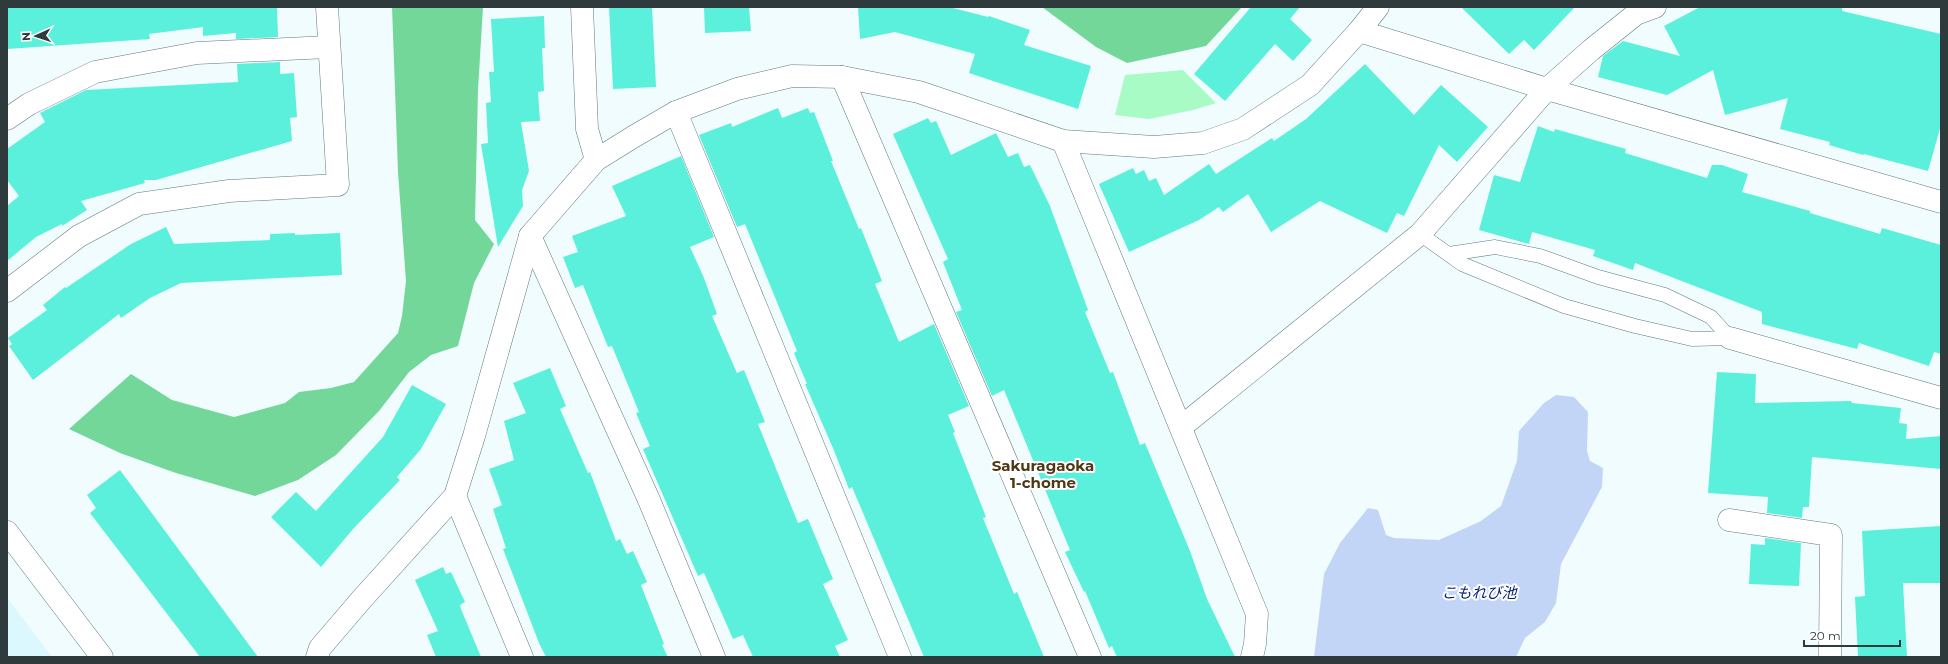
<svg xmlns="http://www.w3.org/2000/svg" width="1948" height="664" viewBox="0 0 1948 664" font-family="Montserrat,'Noto Sans JP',sans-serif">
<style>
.built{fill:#daf8fd}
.green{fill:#a8fbc5}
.forest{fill:#73d79a}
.water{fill:#c3d5f7}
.building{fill:#5af0db}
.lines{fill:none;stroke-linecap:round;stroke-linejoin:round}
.service-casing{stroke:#61797e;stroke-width:15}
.minor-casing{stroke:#61797e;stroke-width:23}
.tertiary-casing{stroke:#61797e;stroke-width:23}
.service{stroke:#fff;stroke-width:14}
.minor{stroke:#fff;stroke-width:22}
.tertiary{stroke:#fff;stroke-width:22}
.labels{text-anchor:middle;stroke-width:4;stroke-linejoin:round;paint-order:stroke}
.neighbourhood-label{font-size:15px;font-weight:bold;fill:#4f3714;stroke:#fff}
.water-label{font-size:15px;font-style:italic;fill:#001b79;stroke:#fff}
</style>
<rect width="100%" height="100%" fill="#f1fcfe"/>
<!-- built -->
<polygon class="built" points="7,598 52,657 7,657"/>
<!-- green -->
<polygon class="green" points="1183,70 1216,103 1193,110 1149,119 1115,115 1125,75"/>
<!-- forest -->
<g class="forest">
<polygon points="392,7 483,7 478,90 475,220 494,244 474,283 458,346 431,355 409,372 379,411 336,455 298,480 255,496 176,473 120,453 69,429 131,374 172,400 234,417 285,403 299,392 331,388 354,382 398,333 402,316 406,281 398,172"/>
<polygon points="1042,7 1242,7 1206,46 1127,63 1096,47"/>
</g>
<!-- water -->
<polygon class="water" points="1556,395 1574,397 1588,412 1587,451 1590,461 1603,468 1602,487 1561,564 1556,603 1545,622 1525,638 1516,657 1314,657 1324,574 1340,543 1368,508 1378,510 1386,535 1394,538 1439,540 1481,521 1501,506 1517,461 1519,431 1544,403"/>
<!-- building -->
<g class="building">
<polygon points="7,7 277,7 278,37 236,39 236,33 203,36 203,27 149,34 150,39 7,49"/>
<polygon points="609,7 652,7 656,87 613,89"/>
<polygon points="704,7 749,7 751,31 705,33"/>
<polygon points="858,7 949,7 988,17 989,16 1030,30 1024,45 1091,66 1078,109 969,73 975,54 895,32 860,39"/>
<polygon points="1251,7 1300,7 1290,19 1312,40 1293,61 1275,44 1225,101 1194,74"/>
<polygon points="1461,7 1575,7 1534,50 1524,40 1509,54"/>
<polygon points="1700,7 1842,7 1842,11 1941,34 1941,125 1928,171 1864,154 1863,155 1829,145 1830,142 1780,129 1788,98 1725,115 1713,70 1667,95 1598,77 1603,56 1623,41 1680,56 1664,26"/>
<polygon points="544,16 545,48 542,48 544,91 538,92 540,121 521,122 529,171 522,190 523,206 498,247 481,144 488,143 486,103 491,102 489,72 494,72 491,19"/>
<polygon points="280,62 280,74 294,73 297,117 290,118 292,141 156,180 144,180 145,183 81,201 87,210 62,226 62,224 36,237 7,261 7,206 19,196 7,180 7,149 45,122 40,113 86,90 238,82 237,64"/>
<polygon points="1365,64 1414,115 1441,85 1488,127 1457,162 1439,145 1404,216 1397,213 1387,233 1320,201 1271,232 1248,194 1223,212 1219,207 1199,220 1129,252 1099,184 1133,168 1136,174 1144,170 1149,181 1156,178 1164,195 1209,164 1216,174 1272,138 1274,141 1306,119"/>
<polygon points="778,108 782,118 808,108 810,113 814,112 833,161 831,161 859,229 861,228 882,281 875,284 899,342 934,324 969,406 948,415 955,432 953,433 986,517 983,518 1014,594 1017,592 1044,657 924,657 852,487 849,489 833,448 805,384 807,384 794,353 797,351 745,224 737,227 699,135 731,123 732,127"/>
<polygon points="928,118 931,123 936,121 951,155 996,133 1008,157 1018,153 1024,167 1030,165 1050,206 1088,310 1085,312 1110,373 1113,372 1140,445 1145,443 1190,551 1207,599 1235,657 1117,657 1112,646 1109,648 1085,591 1084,592 1065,552 1070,550 1004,390 992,396 956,312 962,310 943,262 948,259 893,134"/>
<polygon points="1538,126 1554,132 1555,129 1626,149 1625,153 1707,178 1712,165 1722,165 1748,174 1742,192 1810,211 1810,213 1880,234 1882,228 1941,245 1941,354 1934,352 1929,366 1859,343 1857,349 1762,324 1762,312 1635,263 1633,270 1593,256 1595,250 1532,232 1529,244 1479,230 1494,175 1520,182"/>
<polygon points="681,156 714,237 690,247 704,278 717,314 712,316 737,373 744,370 765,422 758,424 798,523 808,519 833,579 823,584 848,640 835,646 840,657 753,657 743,635 733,639 704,573 698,576 643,449 650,446 636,413 639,412 612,346 608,347 583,285 575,288 563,257 578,252 572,236 626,216 612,186"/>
<polygon points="166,227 174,244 270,240 270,234 295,233 295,235 340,233 342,275 181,283 150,298 121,318 119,314 33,380 9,346 12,344 8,338 47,310 43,305 65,287 66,288 131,244"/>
<polygon points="550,368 566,406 560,409 588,473 590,472 616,541 620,539 627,554 633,551 647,582 641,585 664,644 662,645 668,657 546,657 539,643 503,549 506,548 493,509 502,505 489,469 514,460 504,421 526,413 513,383"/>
<polygon points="1717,372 1756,374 1755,403 1851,401 1852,403 1901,408 1899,423 1907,424 1906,439 1941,436 1941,469 1812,457 1809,507 1803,507 1802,518 1767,513 1768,497 1708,493"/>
<polygon points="412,385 446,404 421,449 397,477 400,480 353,529 321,567 271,517 296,492 316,511 383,437"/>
<polygon points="120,470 258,657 200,657 90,513 96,508 87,495"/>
<polygon points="1941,526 1941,583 1903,583 1907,657 1858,657 1855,597 1865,596 1862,531"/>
<polygon points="1765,538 1801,543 1799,586 1749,584 1751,544 1765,545"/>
<polygon points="443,567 446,574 451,572 465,602 460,605 461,609 481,657 436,657 427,635 438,631 415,580"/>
</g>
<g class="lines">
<!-- service casing -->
<g class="service-casing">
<g id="service">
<polyline points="1420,234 1462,264 1564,306 1635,326 1692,339 1730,338"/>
<polyline points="1449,254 1495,247 1540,256 1598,277 1665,295 1711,317 1730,338"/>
</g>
</g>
<!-- minor casing -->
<g class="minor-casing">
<g id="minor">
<polyline points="582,7 587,129 596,160"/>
<polyline points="1359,31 1547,89 1941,202"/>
<polyline points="842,77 1090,657"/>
<polyline points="676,112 900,657"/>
<polyline points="7,119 29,104 95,72 197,53 329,47"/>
<polyline points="1063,141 1257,614 1255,644 1252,657"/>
<polyline points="530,236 649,500 714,657"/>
<polyline points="7,291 79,236 139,204 229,191 338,185 327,7"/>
<polyline points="1730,338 1941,398"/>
<polyline points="1181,427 1420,234 1547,89 1591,50 1636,14 1655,7"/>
<polyline points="455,496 522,657"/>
<polyline points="1729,520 1831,535 1830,657"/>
<polyline points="317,657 320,648 361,600 455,496 474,436 530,236 596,160 633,137 676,112 737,89 792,76 842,77 919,92 1063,141 1154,147 1203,143 1243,129 1310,85 1359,31 1378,7"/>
</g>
</g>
<!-- tertiary casing -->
<g class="tertiary-casing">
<polyline id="tertiary" points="7,532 102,657"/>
</g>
<!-- service -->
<use href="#service" class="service"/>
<!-- minor -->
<use href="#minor" class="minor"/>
<!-- tertiary -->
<use href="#tertiary" class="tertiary"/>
</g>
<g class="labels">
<!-- neighbourhood labels -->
<g class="neighbourhood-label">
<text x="1043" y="471">Sakuragaoka<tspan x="1043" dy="17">1-chome</tspan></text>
</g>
<!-- water labels -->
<g class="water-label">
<text x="1479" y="598">こもれび池</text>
</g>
</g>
<!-- border -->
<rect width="1948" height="664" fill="none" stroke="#2f3a3c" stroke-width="16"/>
<!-- north arrow -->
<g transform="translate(36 36) rotate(267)" stroke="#ffffff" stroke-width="3" paint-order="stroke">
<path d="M0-3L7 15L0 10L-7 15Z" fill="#2f3a3c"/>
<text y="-6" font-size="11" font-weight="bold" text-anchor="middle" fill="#2f3a3c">N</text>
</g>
<!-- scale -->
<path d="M1804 640v6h96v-6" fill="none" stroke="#2f3a3c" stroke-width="2"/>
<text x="1810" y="640" font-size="12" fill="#2f3a3c" stroke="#ffffff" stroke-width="3" paint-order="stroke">20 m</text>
</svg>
